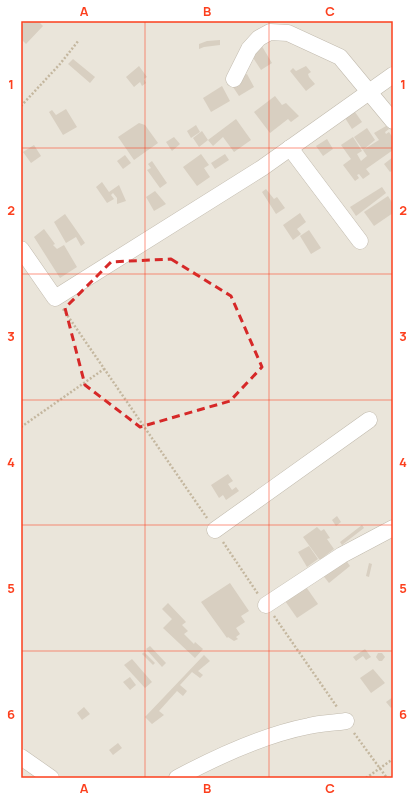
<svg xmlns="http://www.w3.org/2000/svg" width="414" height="799" viewBox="0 0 414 799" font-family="Manrope,sans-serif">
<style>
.residential{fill:#eae5da}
.building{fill:#d8cfc1}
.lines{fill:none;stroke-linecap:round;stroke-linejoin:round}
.minor-casing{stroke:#c2bbae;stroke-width:17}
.path{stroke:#c4b79f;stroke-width:2.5;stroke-dasharray:2 2;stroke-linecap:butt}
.minor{stroke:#fff;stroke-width:16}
.marked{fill:none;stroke:#d62828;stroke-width:3;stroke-dasharray:8 5;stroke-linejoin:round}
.grid{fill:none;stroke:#fc3f1d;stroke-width:1;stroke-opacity:0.55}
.neatline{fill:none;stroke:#fc3f1d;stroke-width:1.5}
.grid-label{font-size:13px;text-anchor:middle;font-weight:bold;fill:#fc3f1d}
</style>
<rect width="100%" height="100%" fill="#f6f3ec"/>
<!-- residential -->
<rect class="residential" x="21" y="21" width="372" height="757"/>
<!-- building -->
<g class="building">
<polygon points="25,21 42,21 40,23 43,26 26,44 22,40 21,41 21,26"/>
<polygon points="220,40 220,45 204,47 199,49 199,44 207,41"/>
<polygon points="260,43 272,63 261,70 248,50"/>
<polygon points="73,59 95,77 90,83 68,64"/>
<polygon points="139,66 147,77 144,79 146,83 142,86 140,82 134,87 126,77"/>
<polygon points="306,66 311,72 308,74 309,77 315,84 306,91 290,71 293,68 296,71"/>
<polygon points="247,74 254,87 239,96 233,87 236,86 233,81"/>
<polygon points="222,86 230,101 211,112 203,98"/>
<polygon points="275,96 282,105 286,103 299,116 291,122 288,119 270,133 254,112"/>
<polygon points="66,109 77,127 63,135 49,112 52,110 56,115"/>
<polygon points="355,112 362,122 352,129 345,118"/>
<polygon points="236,119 251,140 234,152 223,137 213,146 208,140"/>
<polygon points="139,123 145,125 158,143 134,160 118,137"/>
<polygon points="196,125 200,132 191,138 187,131"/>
<polygon points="386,126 389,129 385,132 386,134 389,132 393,138 393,150 366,169 370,174 363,179 359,174 357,175 359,178 355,181 343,165 351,159 341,145 353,137 362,151 357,154 361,161 367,156 363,150 379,140 374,133"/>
<polygon points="367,128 375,140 363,150 354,137"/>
<polygon points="202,131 208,140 199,147 193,138"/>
<polygon points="174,137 180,144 172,151 166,142"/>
<polygon points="327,139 333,149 323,156 316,146"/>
<polygon points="34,145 41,156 31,163 23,152"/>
<polygon points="201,154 209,165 204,168 210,177 197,186 183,167"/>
<polygon points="225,154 229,160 215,169 211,163"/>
<polygon points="125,155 131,163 123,169 117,161"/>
<polygon points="393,157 393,170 390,172 384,164"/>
<polygon points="152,161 167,183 160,188 147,170 151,168 148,164"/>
<polygon points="102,182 109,192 119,185 126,201 117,204 117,198 113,193 111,195 114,199 107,203 96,187"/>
<polygon points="382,187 386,193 356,216 350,207"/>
<polygon points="266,189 274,199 277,197 285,208 276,214 262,192"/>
<polygon points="155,191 166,204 154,211 146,197"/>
<polygon points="388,196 393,204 393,213 374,226 364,212"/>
<polygon points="300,213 306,222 297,229 301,234 293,240 283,225"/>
<polygon points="65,214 79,234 85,243 81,246 76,237 66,243 54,222"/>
<polygon points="44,229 55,244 53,245 57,249 64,245 77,267 60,278 34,237"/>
<polygon points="309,230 321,248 311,254 300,236"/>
<polygon points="228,474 233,481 228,484 232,490 236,487 239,491 226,500 223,495 219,498 211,485"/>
<polygon points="337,516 341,522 336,526 332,520"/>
<polygon points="362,525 364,528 342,545 340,542"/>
<polygon points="317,527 321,531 324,529 330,538 327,539 334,549 321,559 319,559 303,537"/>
<polygon points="309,546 318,559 307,567 298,552"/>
<polygon points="343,556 350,566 329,583 321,573"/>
<polygon points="369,563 372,564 369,577 366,576"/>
<polygon points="230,583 249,611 241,616 245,622 236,628 240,634 236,637 238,639 234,641 228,637 227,638 201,602"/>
<polygon points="304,584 318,604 297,618 283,598"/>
<polygon points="168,603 186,622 182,625 188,631 184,634 194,644 195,642 203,649 195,658 163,628 172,619 162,609"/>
<polygon points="150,646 166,663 162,667 146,649"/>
<polygon points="365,649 371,657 366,660 363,656 356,661 353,657"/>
<polygon points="144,652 155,663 153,665 142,654"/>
<polygon points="378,653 382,653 385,657 382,661 379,661 376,657"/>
<polygon points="204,655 210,661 198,671 203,675 200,678 192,672 180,685 187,691 183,696 177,691 159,711 164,715 152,724 145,717"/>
<polygon points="132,659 152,682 145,688 124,665"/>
<polygon points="373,669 385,683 371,693 360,678"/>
<polygon points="130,677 136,685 130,690 123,682"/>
<polygon points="393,697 393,706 391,708 386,702"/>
<polygon points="84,707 90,714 82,720 77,713"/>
<polygon points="118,743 122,748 113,755 109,750"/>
</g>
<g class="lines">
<!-- minor casing -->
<g class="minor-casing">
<g id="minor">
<polyline points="234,79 249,49 259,38 270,32 288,33 340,57 393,121"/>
<polyline points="290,148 360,241"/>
<polyline points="21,249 55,298 262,168 393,75"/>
<polyline points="215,530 369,420"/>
<polyline points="266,605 342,555 393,528"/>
<polyline points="21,757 51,778"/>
<path d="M177 778C218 756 263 735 309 726 321 723 334 723 346 721"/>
</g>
</g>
<!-- path -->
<g class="path">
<polyline points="21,106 60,64 79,40"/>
<polyline points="63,309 207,518"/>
<polyline points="21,427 104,369"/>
<polyline points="223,542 258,594"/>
<polyline points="274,616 337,707"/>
<polyline points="354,733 387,778"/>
<polyline points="366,778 393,759"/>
</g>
<!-- minor -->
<use href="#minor" class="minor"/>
</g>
<!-- marked area -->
<path class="marked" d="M171 259 231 296 262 367 230 401 140 427 85 385 65 308 111 262Z"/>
<!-- grid -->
<path class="grid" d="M145 21V778M269 21V778M21 148H393M21 274H393M21 400H393M21 525H393M21 651H393"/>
<!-- border -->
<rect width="414" height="799" fill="none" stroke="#ffffff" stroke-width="44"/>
<rect x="22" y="22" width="370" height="755" class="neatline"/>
<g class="grid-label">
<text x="84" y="16">A</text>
<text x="207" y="16">B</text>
<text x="330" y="16">C</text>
<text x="11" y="89">1</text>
<text x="403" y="89">1</text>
<text x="11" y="215">2</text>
<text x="403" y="215">2</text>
<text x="11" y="341">3</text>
<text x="403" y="341">3</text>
<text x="11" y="467">4</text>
<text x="403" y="467">4</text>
<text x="11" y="593">5</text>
<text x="403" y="593">5</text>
<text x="11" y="719">6</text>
<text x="403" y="719">6</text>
<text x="84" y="793">A</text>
<text x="207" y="793">B</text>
<text x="330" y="793">C</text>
</g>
</svg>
